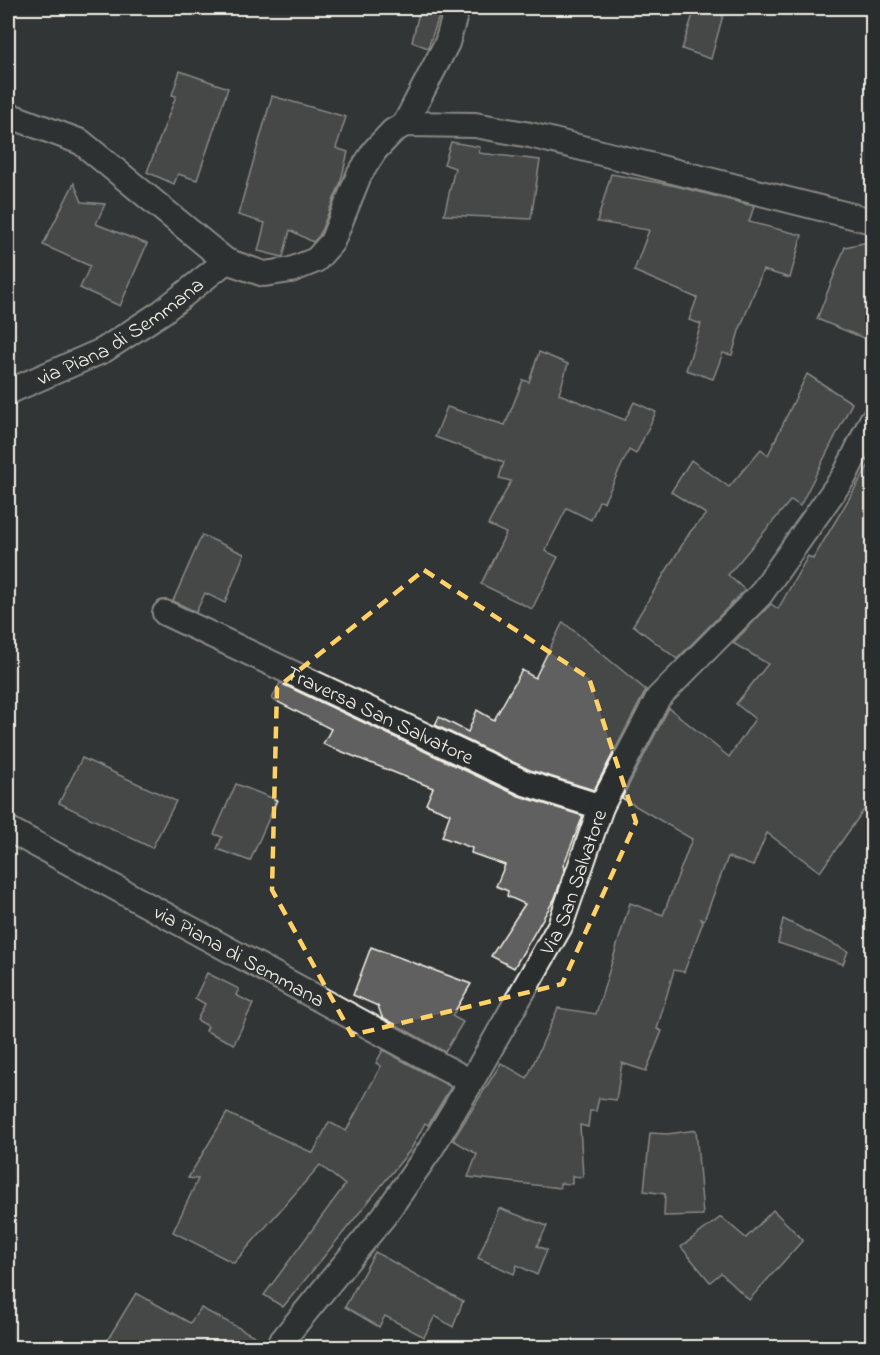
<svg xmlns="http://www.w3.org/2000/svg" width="880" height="1355" viewBox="0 0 880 1355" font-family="'Indie Flower',sans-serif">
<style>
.building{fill:#5f605f;stroke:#f4f1e8;stroke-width:1.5}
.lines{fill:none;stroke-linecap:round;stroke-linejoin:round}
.minor-casing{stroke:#f4f1e8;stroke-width:28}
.minor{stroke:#2a2d2e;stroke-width:24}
.marked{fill:none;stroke:#ffd166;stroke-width:4.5;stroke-dasharray:12 8;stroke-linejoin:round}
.labels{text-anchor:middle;stroke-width:4.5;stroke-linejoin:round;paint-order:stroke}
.street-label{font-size:21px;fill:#f4f1e8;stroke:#2a2d2e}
</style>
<rect width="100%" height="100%" fill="#323535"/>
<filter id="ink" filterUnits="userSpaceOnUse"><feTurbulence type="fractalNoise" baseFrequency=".0167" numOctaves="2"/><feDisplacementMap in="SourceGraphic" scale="12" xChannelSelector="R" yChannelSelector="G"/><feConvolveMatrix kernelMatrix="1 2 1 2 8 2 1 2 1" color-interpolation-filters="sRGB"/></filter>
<g filter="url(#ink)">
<!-- building -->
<g class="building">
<polygon points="420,8 442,8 428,48 412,42"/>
<polygon points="695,8 725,8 711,59 682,49"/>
<polygon points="180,71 228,88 197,180 178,174 174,184 147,172 176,96 172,95"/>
<polygon points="272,96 346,117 336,148 348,152 340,184 319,236 313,242 290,230 283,257 258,251 265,223 238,215"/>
<polygon points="451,142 480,147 479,153 540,160 531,219 444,215 455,168 444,164"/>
<polygon points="611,174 676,186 749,205 754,206 749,222 802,235 790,278 763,270 739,331 732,355 723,353 713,379 686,370 701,324 689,320 697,298 634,271 649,230 597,222"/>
<polygon points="74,183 82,202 105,204 96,224 147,244 120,306 80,288 90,266 43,245"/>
<polygon points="873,241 873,342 817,319 845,247"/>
<polygon points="539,352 568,364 559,394 625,420 634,402 656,412 636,454 629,450 604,502 599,501 591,520 567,508 545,551 558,557 532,609 481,584 506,533 488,525 511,481 499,478 504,462 435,437 447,407 505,425 523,380 529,382"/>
<polygon points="807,374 852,403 800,506 791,500 728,575 745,590 677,659 633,625 690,532 706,514 671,492 691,460 729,487 761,449 768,455"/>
<polygon points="873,458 873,797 820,872 767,833 753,866 728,857 704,920 701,919 703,922 684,972 674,970 657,1029 662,1031 646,1071 622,1063 616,1100 599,1098 596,1111 590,1111 588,1127 580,1125 583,1177 572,1176 572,1184 560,1183 560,1188 468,1177 477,1154 453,1140 501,1063 527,1078 558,1008 596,1014 630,903 663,915 692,839 622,798 669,708 729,757 755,719 736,704 768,664 733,643 771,604 778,609 808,556 813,559"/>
<polygon points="202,535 244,554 225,603 205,593 196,612 173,601"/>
<polygon points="563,622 646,690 594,790 530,770 435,725 439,717 468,732 477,710 494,720 522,670 535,678"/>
<polygon points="280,683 519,796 583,816 563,866 565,868 555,898 514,968 491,956 525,904 507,896 508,891 496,886 505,865 471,853 472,848 442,837 450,814 426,804 433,788 323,744 331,729 272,699"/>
<polygon points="82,758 176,801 152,848 59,803"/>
<polygon points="236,784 277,800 250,861 217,849 222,837 214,834"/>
<polygon points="783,919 848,951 843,964 778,943"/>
<polygon points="371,947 471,984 452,1016 463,1022 445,1052 382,1017 378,1006 353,995"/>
<polygon points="207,973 239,989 236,995 253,1004 234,1044 206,1031 208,1026 197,1020 205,1004 195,998"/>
<polygon points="383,1050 451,1087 428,1125 425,1123 411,1149 283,1307 264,1295 345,1185 320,1165 234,1263 173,1232 198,1179 188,1178 227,1113 313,1153 329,1122 346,1131 381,1066 376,1063"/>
<polygon points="696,1130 703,1215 664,1216 665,1194 644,1191 650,1133 668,1134"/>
<polygon points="499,1208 547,1226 537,1246 547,1250 537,1275 517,1265 514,1274 478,1258"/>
<polygon points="773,1210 803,1240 749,1300 721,1273 710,1282 681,1247 721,1217 746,1238"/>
<polygon points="375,1252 463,1301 453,1327 435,1316 424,1337 385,1316 379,1327 345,1307"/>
<polygon points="136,1293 190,1323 201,1308 264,1341 262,1347 103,1347"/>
</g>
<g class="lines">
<!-- minor casing -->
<g class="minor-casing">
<g id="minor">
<polyline points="8,115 81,142 226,261 264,274 291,270 316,260 332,242 359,175 375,150 393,131 405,124 475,125 530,135 872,221"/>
<polyline points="405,124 447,43 457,8"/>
<path id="s1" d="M8 392 104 350 162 312 226 261"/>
<path id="s2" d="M165 613 525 783 601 807"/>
<path id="s3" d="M8 829 471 1082"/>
<path id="s4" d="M276 1348 384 1216 430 1150 471 1082 560 926 601 807 658 698 760 595 845 475 872 420"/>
</g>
</g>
<!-- minor -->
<use href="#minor" class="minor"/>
</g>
</g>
<!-- marked area -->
<path d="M0 0H880V1355H0ZM424 570 589 678 636 822 562 984 352 1035 272 890 277 688Z" fill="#323535" fill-opacity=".55" fill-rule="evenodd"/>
<path class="marked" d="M424 570 589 678 636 822 562 984 352 1035 272 890 277 688Z"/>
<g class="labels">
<!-- street labels -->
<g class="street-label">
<text dy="7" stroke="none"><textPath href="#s1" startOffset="128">via Piana di Semmana</textPath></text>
<text dy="7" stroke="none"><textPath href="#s2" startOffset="238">Traversa San Salvatore</textPath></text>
<text dy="7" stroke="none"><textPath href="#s4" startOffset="556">Via San Salvatore</textPath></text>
<text dy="7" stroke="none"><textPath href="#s3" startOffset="264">via Piana di Semmana</textPath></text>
</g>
</g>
<!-- margin -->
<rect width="880" height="1355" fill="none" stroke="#2a2d2e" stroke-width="30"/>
<rect x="15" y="15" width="850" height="1325" fill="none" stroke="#f4f1e8" stroke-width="2" filter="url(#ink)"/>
</svg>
